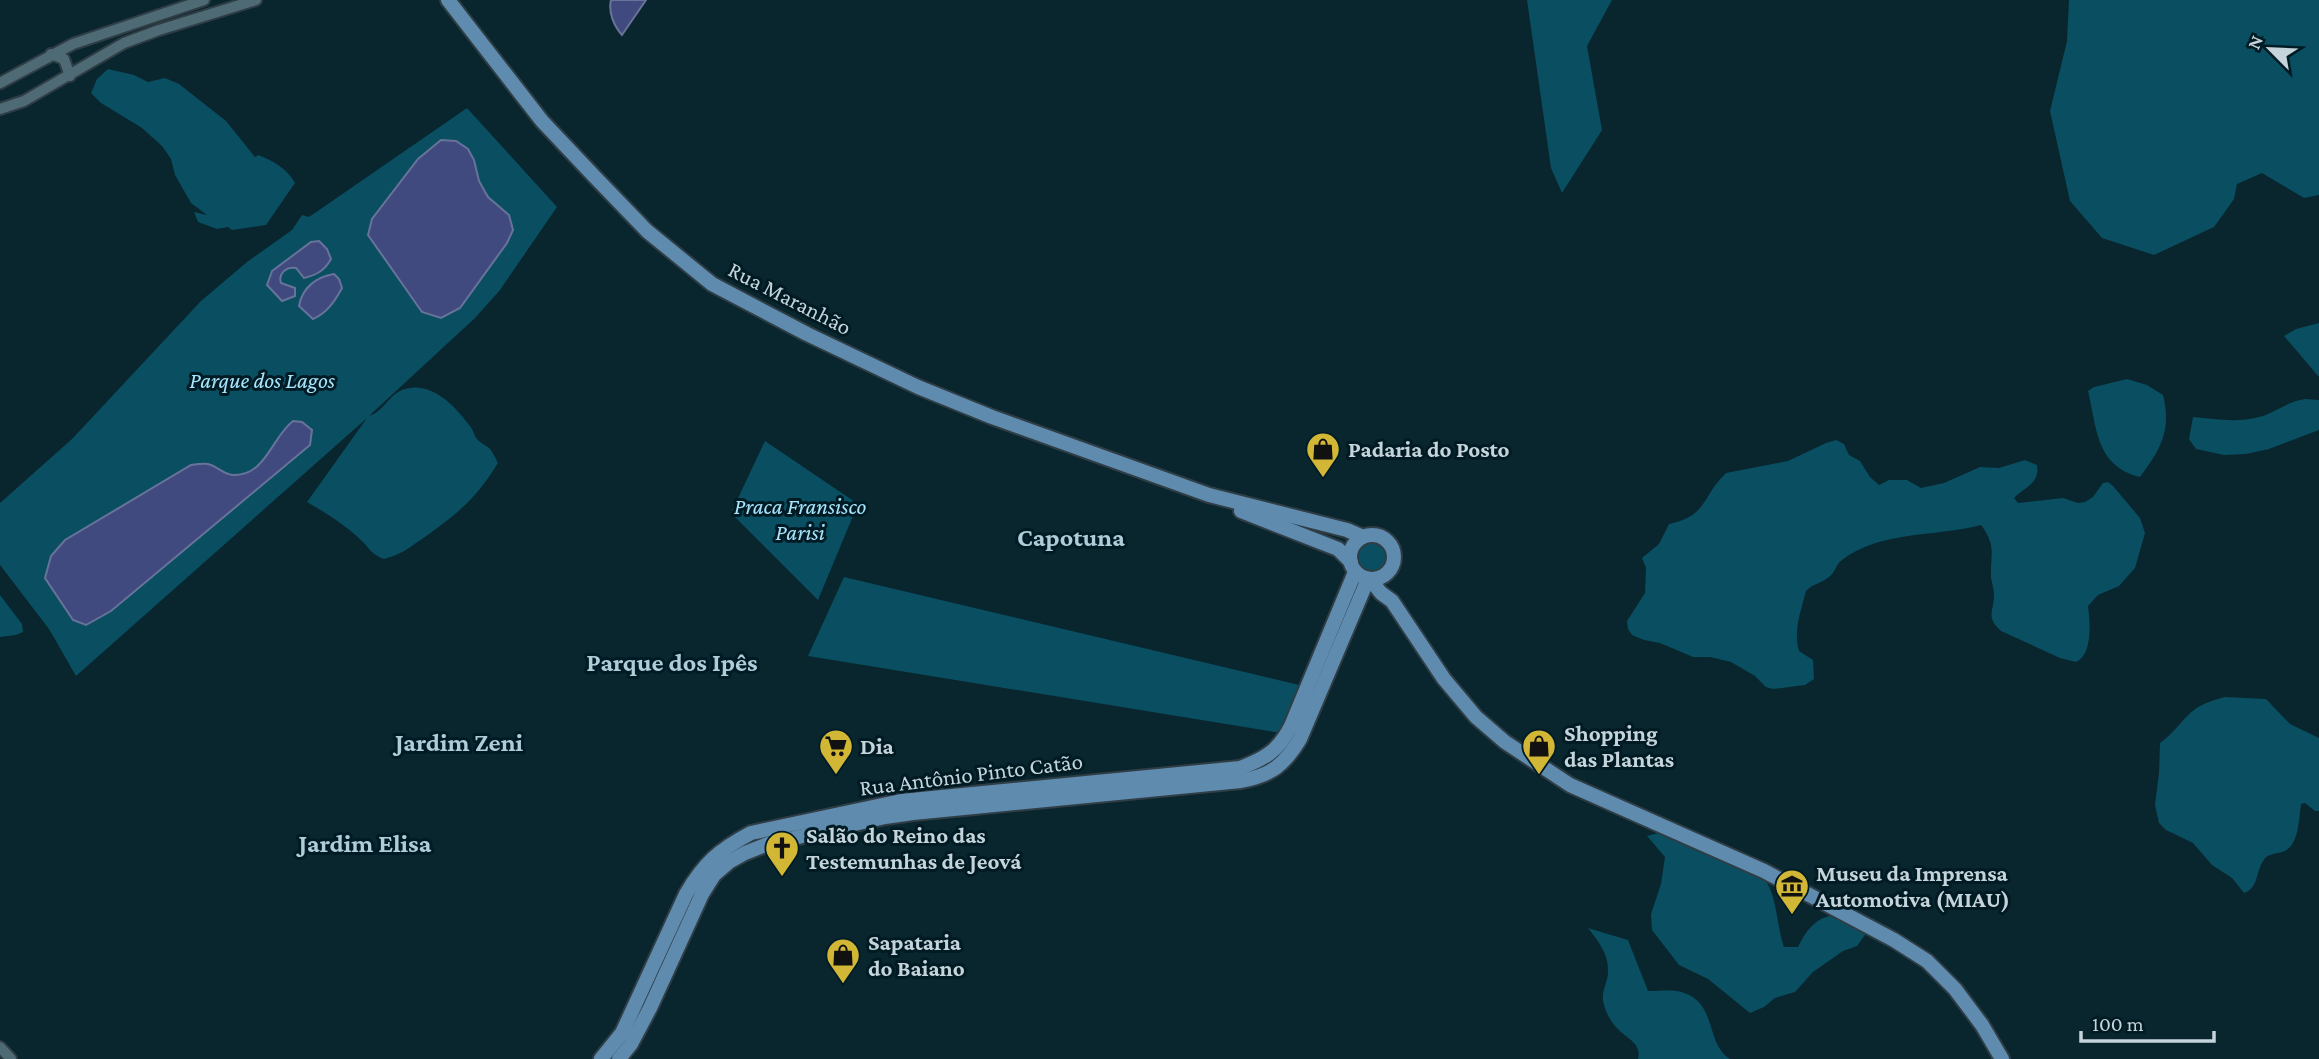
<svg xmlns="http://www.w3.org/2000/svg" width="2319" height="1059" viewBox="0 0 2319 1059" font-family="'Crimson Pro',serif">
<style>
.green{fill:#094e61}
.water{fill:#404a7f;stroke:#68739a;stroke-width:2}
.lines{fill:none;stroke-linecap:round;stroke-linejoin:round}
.minor-casing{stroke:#2f3d45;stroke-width:14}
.major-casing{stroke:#2f3d45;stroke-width:18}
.minor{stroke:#4e6a75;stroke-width:10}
.major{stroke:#5f8baf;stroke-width:14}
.labels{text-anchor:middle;stroke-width:6;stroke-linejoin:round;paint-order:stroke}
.street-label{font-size:23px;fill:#c5d4da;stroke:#011b24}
.park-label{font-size:23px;font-style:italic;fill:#a7e5fd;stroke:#011b24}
.poi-label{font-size:23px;font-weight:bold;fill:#c5d4da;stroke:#011b24;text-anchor:start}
.quarter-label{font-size:26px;font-weight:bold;fill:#aecdd9;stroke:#011b24}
</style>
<rect width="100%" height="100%" fill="#09252e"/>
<!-- green -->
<g class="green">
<polygon points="1527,0 1612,0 1587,46 1602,130 1562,193 1551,168"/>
<polygon points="2069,0 2319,0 2319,195 2304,198 2262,173 2237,184 2234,199 2214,227 2154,255 2102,238 2070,201 2050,111 2067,41"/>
<path d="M108 69 134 75 148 82 165 78 179 84 226 121 255 157 258 155C273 161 287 168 295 183L266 225 232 230 228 227 217 229 198 222 194 212 207 215 191 203 175 175 171 159 162 146 142 128 101 103 91 93 97 79Z"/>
<path d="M467 108 557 207 500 290 475 318 369 416C383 412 388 396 402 390 429 379 455 405 469 425 473 429 474 435 477 439 480 443 486 445 490 449 493 453 496 459 498 463 476 499 456 515 422 539 409 548 400 555 384 559 373 555 370 550 363 542 347 526 326 513 307 502L367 418 76 676 49 629 0 565V503L72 439 201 301 247 262 292 230 302 215 309 217Z"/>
<polygon points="2319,323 2319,376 2318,376 2284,336 2296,329"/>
<path d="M2127 379 2147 385 2163 395C2172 431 2160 450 2140 477 2096 466 2097 429 2088 391L2094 387Z"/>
<path d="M2305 399 2319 400V430L2269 449 2246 454 2224 455 2196 449 2189 439 2193 417C2215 419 2237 423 2259 417 2275 413 2288 401 2305 399Z"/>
<path d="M1836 440 1844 444 1849 455 1860 461 1870 477 1879 485 1889 480H1907L1921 488 1944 483 1980 467 1999 468 2025 460 2037 465C2040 484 2024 487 2014 498L2018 503 2063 498 2078 503 2085 502 2093 497 2103 483 2108 482 2113 486 2140 518 2145 533 2135 568 2119 586 2098 595 2088 606C2090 622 2093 654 2076 662L2060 658 2001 631C1985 616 1994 612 1994 595 1994 589 1992 584 1991 578 1990 553 1997 547 1981 525 1937 537 1881 530 1842 560 1836 564 1835 573 1829 577 1822 583 1812 584 1806 591 1801 611 1793 631 1799 651L1813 660 1814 679 1805 685 1773 689 1766 687 1755 676 1731 662 1710 657H1693L1660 643 1644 640 1632 635 1628 629 1627 621 1645 593 1646 568 1642 558 1659 544 1669 524C1708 516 1701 497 1726 473L1788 461 1826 443Z"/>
<polygon points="765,441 858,504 818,600 731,513"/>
<circle cx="1373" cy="557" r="18"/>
<polygon points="844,577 1299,685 1281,733 808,656"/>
<polygon points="0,595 22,624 23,632 16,635 0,637"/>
<path d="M2225 697 2266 699 2290 724 2319 738V811H2315L2305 803 2301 804C2299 818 2299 848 2282 852 2274 854 2267 854 2263 861 2256 872 2258 889 2244 893L2232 878 2212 865 2193 843 2166 830 2159 823 2155 805 2159 773 2160 743C2188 722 2183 707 2225 697Z"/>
<path d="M1669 830C1686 838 1756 868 1765 880 1777 895 1777 928 1784 947H1798C1811 919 1830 907 1860 921L1865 935 1857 946 1843 951 1813 972 1795 992 1775 998 1764 1007 1750 1013 1708 979 1679 965 1652 930 1651 914 1661 884 1665 857 1647 836Z"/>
<path d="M1588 928 1628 940 1648 991C1657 991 1668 990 1677 991 1719 999 1704 1043 1730 1059H1638C1642 1043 1627 1039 1618 1029 1612 1024 1606 1013 1604 1005 1600 993 1607 985 1608 973 1609 954 1599 942 1588 928Z"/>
</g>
<!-- water -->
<g class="water">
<path d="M611 0H646L622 35C614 26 608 12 611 0Z"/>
<polygon points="441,140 456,141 468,149 474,160 479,181 488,197 509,215 513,230 507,243 460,308 441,318 422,312 368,235 372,219 418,159"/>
<path d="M319 241 327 249 331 259C325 270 317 275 304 278L296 268C286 266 278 274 281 283L295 288V296L282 301 267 285 272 271 311 242Z"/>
<path d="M334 274 339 279 342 288C335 301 327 313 313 319L299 306C302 288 316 277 334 274Z"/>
<path d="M293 421 302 422 312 430 310 445 111 611 86 625 73 620 45 578 51 556 65 540 191 465C197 464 203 463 208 464 217 466 224 475 233 475 266 476 271 438 293 421Z"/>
</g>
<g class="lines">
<!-- minor casing -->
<g class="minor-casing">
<g id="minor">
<polyline points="51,54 64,59 70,76"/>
<polyline points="0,83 73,44 204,0"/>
<polyline points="0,109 24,101 124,43 159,30 256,0"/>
<polyline points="0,1047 11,1059"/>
</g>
</g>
<!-- major casing -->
<g class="major-casing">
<g id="major">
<polyline points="448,0 542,121 593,175 647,231 712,284 807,334 918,387 992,417 1209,495 1347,530 1363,537"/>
<polyline points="1241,511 1338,549 1351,562"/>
<circle cx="1372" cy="557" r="22"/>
<polyline points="1370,579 1381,593 1392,601 1444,679 1476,717 1505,742 1570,785 1764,871 1894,940 1927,961 1955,989 1982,1025 2002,1059"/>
<path d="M601 1059 622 1033 686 894C704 863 719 850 751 833L901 801 1240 768C1265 759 1279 750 1291 726L1355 572"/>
<path d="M619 1059 631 1044 650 1008 702 894 714 875 729 862 745 853 768 844 885 817 913 813 1241 781C1272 775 1284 765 1300 739L1368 579"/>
</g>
</g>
<!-- minor -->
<use href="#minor" class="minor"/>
<!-- major -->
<use href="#major" class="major"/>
</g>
<!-- icons -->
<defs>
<g id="shop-pin" transform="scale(1.75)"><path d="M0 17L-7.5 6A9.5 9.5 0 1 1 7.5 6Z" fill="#d2b635" stroke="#011b24"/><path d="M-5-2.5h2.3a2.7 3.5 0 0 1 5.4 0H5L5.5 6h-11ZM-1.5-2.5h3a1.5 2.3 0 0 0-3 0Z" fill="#111"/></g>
<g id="supermarket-pin" transform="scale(1.75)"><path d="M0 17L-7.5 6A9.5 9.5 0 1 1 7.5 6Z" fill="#d2b635" stroke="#011b24"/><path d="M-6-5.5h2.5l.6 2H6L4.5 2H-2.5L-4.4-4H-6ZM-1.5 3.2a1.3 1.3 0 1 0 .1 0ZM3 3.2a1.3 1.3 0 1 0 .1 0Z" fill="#111"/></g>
<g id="church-pin" transform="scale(1.75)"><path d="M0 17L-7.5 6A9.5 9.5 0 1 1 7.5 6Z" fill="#d2b635" stroke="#011b24"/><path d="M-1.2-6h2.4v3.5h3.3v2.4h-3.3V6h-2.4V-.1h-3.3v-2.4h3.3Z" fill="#111"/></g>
<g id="museum-pin" transform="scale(1.75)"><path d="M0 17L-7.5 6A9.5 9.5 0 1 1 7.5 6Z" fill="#d2b635" stroke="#011b24"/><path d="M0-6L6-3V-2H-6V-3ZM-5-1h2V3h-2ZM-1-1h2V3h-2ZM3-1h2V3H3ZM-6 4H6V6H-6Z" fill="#111"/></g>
</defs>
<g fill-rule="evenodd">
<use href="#shop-pin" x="1323" y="449"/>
<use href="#supermarket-pin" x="836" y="746"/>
<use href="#shop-pin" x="1539" y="746"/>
<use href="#church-pin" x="782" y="848"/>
<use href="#museum-pin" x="1792" y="886"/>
<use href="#shop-pin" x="843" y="955"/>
</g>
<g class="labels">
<!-- street labels -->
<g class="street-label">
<text transform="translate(790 298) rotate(27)" y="8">Rua Maranhão</text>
<text transform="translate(971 774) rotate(-7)" y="8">Rua Antônio Pinto Catão</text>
</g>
<!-- park labels -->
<g class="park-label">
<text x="262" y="388">Parque dos Lagos</text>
<text x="800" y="514">Praca Fransisco<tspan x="800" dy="26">Parisi</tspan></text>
</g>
<!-- poi labels -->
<g class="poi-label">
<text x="1348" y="457">Padaria do Posto</text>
<text x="1564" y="741">Shopping<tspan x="1564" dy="26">das Plantas</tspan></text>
<text x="860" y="754">Dia</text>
<text x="806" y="843">Salão do Reino das<tspan x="806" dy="26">Testemunhas de Jeová</tspan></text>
<text x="1816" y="881">Museu da Imprensa<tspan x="1816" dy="26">Automotiva (MIAU)</tspan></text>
<text x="868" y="950">Sapataria<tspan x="868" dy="26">do Baiano</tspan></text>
</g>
<!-- quarter labels -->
<g class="quarter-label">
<text x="1071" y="546">Capotuna</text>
<text x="672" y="671">Parque dos Ipês</text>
<text x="459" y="751">Jardim Zeni</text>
<text x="365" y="852">Jardim Elisa</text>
</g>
</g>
<!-- north arrow -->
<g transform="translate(2270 49) rotate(294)" stroke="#011b24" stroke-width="5" paint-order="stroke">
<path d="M0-5L12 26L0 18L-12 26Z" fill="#c5d4da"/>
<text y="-10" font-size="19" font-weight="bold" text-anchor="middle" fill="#c5d4da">N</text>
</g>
<!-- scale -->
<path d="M2081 1031v10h133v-10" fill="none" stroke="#c5d4da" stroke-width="3.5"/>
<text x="2092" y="1031" font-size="21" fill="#c5d4da" stroke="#011b24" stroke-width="5" paint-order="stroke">100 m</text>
</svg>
